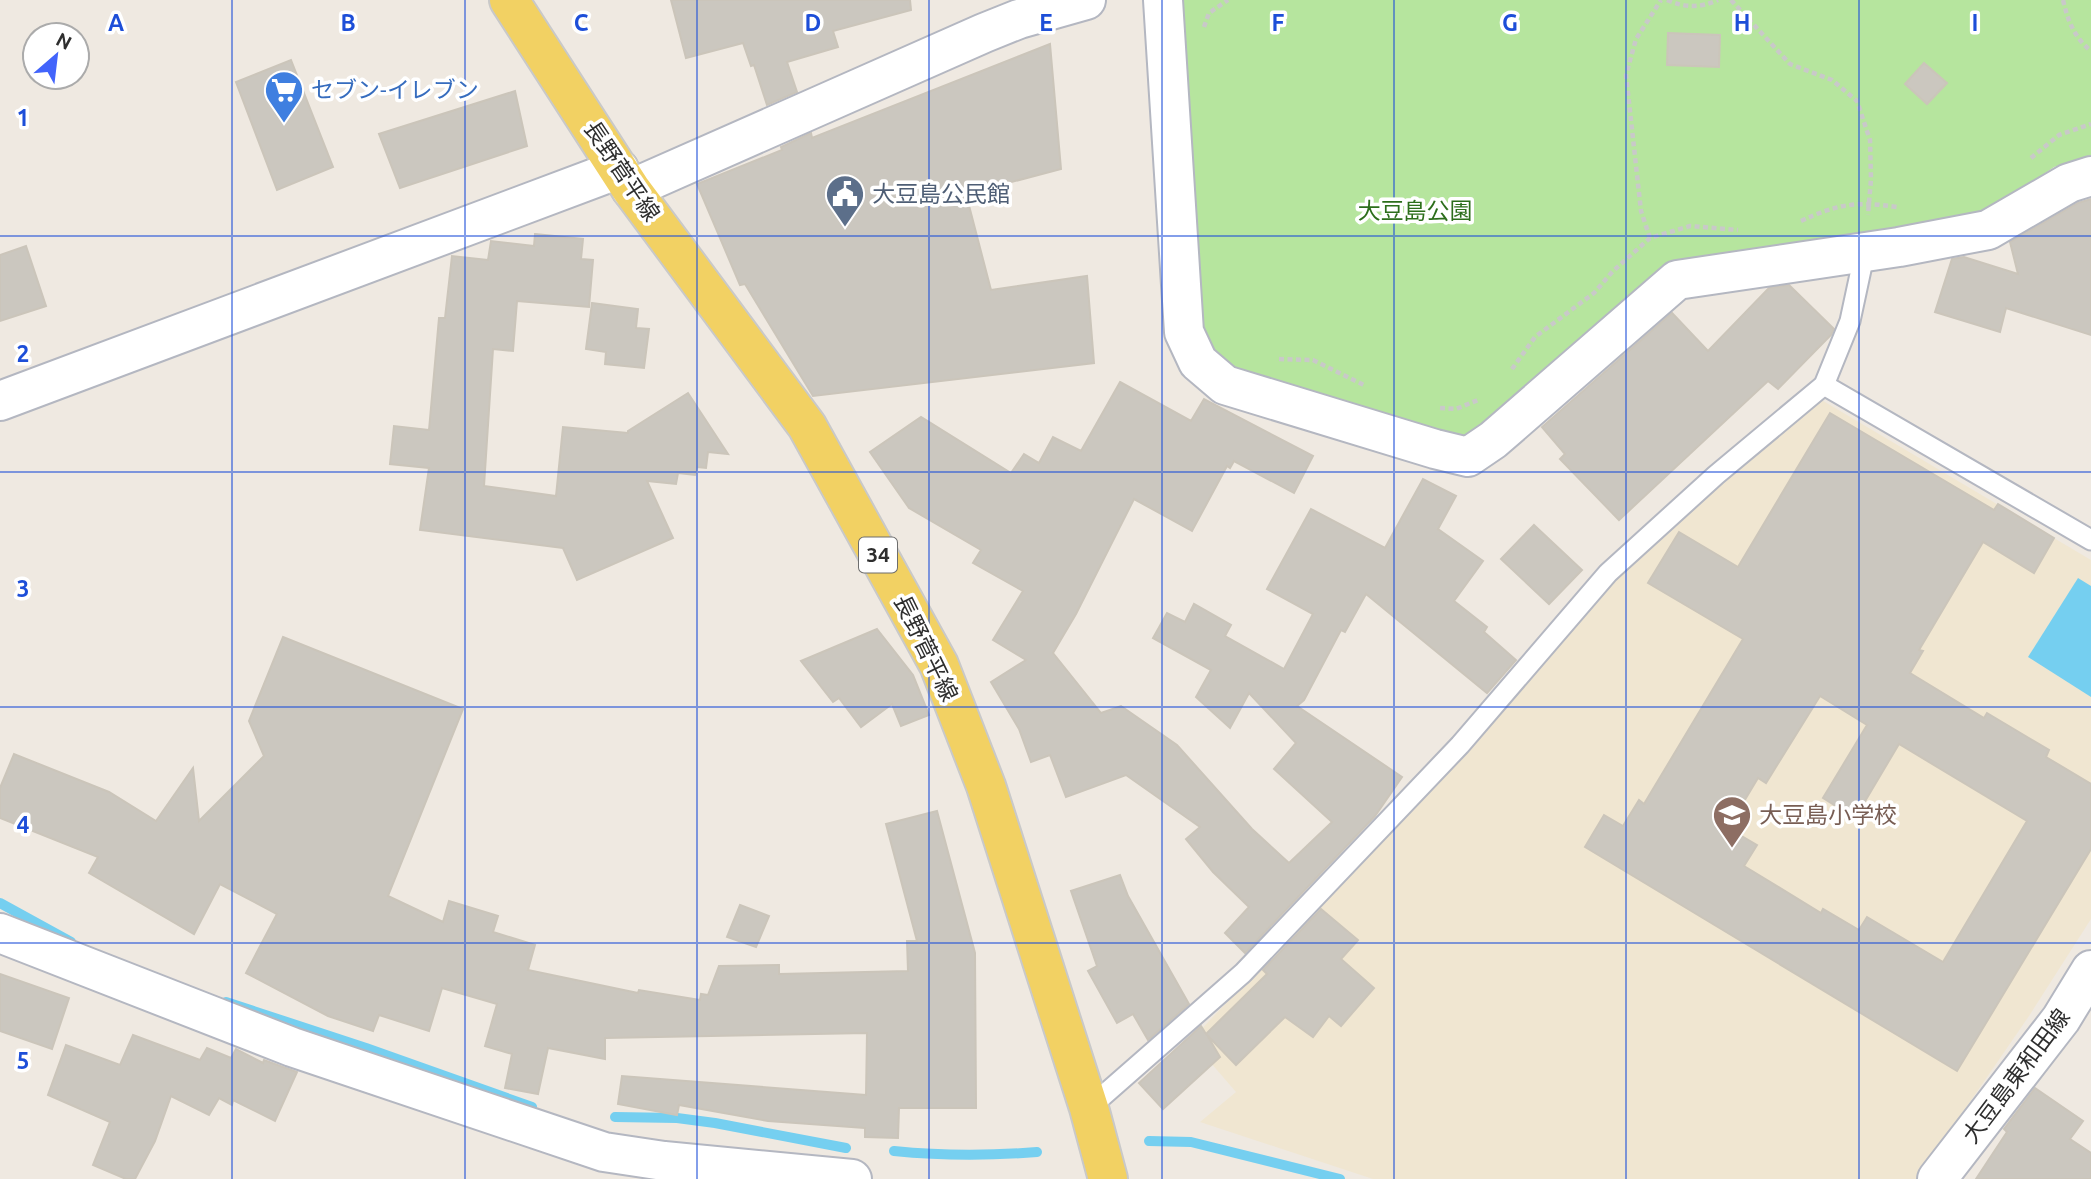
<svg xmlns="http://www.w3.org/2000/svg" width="2091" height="1179" viewBox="0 0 2091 1179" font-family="Ubuntu,'Noto Sans JP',sans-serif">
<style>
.education{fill:#f0e6d1}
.green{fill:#b6e59e}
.water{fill:#75cff0}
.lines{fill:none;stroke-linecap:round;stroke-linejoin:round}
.stream{stroke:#75cff0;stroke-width:10}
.building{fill:#cbc7bf;stroke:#cbc5ba;stroke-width:2;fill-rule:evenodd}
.service-casing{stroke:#b4b7c1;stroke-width:23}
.minor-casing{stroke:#b4b7c1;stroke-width:42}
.secondary-casing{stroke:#b4b7c1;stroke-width:42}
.primary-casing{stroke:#c9c9c9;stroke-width:42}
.path{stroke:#c9c9c9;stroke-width:4.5;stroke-dasharray:5 3.5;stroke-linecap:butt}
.service{stroke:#fff;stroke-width:19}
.minor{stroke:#fff;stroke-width:38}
.secondary{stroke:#fff;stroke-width:38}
.primary{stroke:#f2d163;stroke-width:38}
.grid{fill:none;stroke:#1d4ed8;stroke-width:2;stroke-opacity:0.55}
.labels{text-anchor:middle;stroke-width:7;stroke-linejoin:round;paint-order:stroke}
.shield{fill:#fff;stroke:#6d6d6d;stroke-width:2}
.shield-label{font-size:21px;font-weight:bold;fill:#2e2e2e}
.shop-label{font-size:23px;fill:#366cbe;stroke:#fff;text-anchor:start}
.street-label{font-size:23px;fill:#2e2e2e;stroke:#fff}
.service-label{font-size:23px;fill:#4e5e75;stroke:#fff;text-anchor:start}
.park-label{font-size:23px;fill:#2c6e1b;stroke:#fff}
.education-label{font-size:23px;fill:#785e54;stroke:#fff;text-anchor:start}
.grid-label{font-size:23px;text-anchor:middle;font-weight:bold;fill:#1d4ed8;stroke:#fff;stroke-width:7;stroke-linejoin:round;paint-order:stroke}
</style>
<rect width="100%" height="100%" fill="#efe9e1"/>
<!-- education -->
<polygon class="education" points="1820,399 2091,560 2091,919 2029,1016 1917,1179 1373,1179 1200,1122 1236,1092 1191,1040 1439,780 1619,574"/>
<!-- green -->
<polygon class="green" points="1178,0 2091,0 2091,155 2054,167 1972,223 1669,273 1467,439 1221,365 1199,344"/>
<!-- water -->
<polygon class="water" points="2078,578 2091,586 2091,697 2028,657"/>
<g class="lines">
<!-- stream -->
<g class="stream">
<polyline points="0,903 71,942"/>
<polyline points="226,1002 366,1048 532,1107"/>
<polyline points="615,1117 677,1118 715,1123 846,1148"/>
<polyline points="1149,1141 1191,1142 1340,1179"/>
<path d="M894 1151C943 1156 988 1156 1037 1152"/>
</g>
</g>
<!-- building -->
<g class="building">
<polygon points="671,0 910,0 911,10 833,31 838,47 787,62 797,92 767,105 754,65 751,66 743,43 686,58"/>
<polygon points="1668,33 1720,35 1719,67 1667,65"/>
<polygon points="1050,44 1061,169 966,194 991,290 1087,276 1094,363 813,396 745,284 740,285 697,184 782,150 781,147 811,133 812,138"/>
<polygon points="291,60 333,167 277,190 236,82"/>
<polygon points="1924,63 1947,83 1927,104 1905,84"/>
<polygon points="515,91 527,146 400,188 379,134"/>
<polygon points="2091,199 2091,335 2006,308 2000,332 1935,312 1952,259 1964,257 2018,274 2010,242 2078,203"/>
<polygon points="535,234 583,239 581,259 593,260 589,307 517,301 513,351 493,349 484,486 556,496 563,427 628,433 628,431 688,393 728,454 708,452 706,468 697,467 695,475 678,473 676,484 647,481 673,538 577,580 563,548 420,530 429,468 390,464 394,426 429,430 439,318 445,318 452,256 488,260 491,241 534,246"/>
<polygon points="26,246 46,306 0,321 0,255"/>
<polygon points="1789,285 1834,329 1831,335 1778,389 1768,381 1619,520 1560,459 1565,454 1542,427 1672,313 1708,351 1769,288"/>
<polygon points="592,303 638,309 636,328 649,329 644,368 605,364 606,352 586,349"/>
<polygon points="1120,382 1191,421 1204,399 1313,456 1294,493 1234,461 1230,468 1227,466 1192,531 1134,499 1076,614 1053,653 1101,713 1121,706 1177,745 1252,829 1289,863 1332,822 1274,769 1296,743 1249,693 1230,728 1196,697 1211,670 1153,638 1167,613 1185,622 1194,604 1231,625 1225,636 1284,669 1313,614 1267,589 1311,509 1385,548 1423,479 1456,496 1438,529 1483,561 1454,601 1487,627 1484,632 1516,660 1487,693 1366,594 1345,632 1341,630 1304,700 1297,706 1402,777 1375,816 1245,953 1225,933 1249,907 1213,872 1186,839 1200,827 1126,775 1066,797 1050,755 1031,762 1019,729 991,682 1026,660 993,640 1023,591 973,563 981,550 909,508 870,452 921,417 1011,473 1024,454 1039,463 1053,437 1081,451"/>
<path d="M1830 413 1994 510 1998 504 2054 538 2034 573 1983 542 1919 650 1923 651 1910 673 1984 718 1987 713 2049 750 2046 757 2091 784V849L1957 1071 1585 847 1604 815 1623 826 1639 800 1644 804 1743 639 1648 583 1679 532 1738 567ZM1820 696 1867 725 1823 798 1855 818 1899 744 2027 821 1943 962 1867 917 1859 930 1823 909 1821 913 1744 866 1757 845 1728 828 1758 778 1766 783Z"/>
<polygon points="1534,525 1582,570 1549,604 1501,559"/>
<polygon points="877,629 913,675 929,715 901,726 892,704 861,727 839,698 833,702 801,661"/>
<polygon points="283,637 463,709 388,896 443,922 449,901 498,916 493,932 535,945 528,970 638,993 639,990 700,1000 701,994 708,995 719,966 779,965 779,974 908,971 907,941 917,941 886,824 937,811 975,953 976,1108 899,1108 898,1138 865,1137 865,1128 768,1121 679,1105 677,1115 618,1104 622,1076 866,1095 867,1033 605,1038 605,1059 548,1048 538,1094 505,1088 512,1054 485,1046 497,1004 442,988 429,1031 379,1015 373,1031 328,1016 246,973 277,914 220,884 194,934 89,873 98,857 0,818 0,788 14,754 109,792 156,821 193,768 199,821 264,756 249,721"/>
<polygon points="1120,875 1128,896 1189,1004 1148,1040 1133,1014 1117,1023 1088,971 1097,966 1071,891"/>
<polygon points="740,905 769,916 756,947 727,937"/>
<polygon points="1321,909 1358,940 1341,959 1374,988 1341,1026 1329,1016 1313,1037 1285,1017 1236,1065 1207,1035 1220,1057 1163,1109 1139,1083 1201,1026 1206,1034 1267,974 1263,970"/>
<polygon points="0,974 69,998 52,1049 0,1031"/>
<polygon points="133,1035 200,1060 207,1048 231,1058 236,1049 263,1063 264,1060 297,1072 275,1121 233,1100 232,1105 219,1098 209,1115 171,1096 155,1141 135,1179 126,1179 93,1165 110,1122 48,1095 66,1045 120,1065"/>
<polygon points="2035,1088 2083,1121 2070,1139 2091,1153 2091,1179 1976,1179 2007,1132 2004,1129"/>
</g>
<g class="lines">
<!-- service casing -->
<g class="service-casing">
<g id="service">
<polyline points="1824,385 2091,540"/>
<polyline points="1089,1108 1243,973 1460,745 1608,573 1716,475 1824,385 1850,321 1865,251"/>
</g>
</g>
<!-- minor casing -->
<g class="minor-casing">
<g id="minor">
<polyline points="1163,0 1184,332 1198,362 1225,385 1435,449 1468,457 1493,440 1677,280 1899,247 1988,230 2069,183 2091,176"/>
<polyline points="631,189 984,33 1019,19 1086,0"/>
<polyline points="0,401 619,169"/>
<polyline points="0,933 292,1047 604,1152 664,1161 852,1179"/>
</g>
</g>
<!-- secondary casing -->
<g class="secondary-casing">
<polyline id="secondary" points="1937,1179 2061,1019 2091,970"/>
</g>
<!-- primary casing -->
<g class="primary-casing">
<polyline id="primary" points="509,0 631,189 807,426 939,665 986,786 1089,1108 1108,1179"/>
</g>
<!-- path -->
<g class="path">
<path d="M1667 0C1686 8 1700 8 1718 0"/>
<polyline points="1731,0 1790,64 1832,80 1857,101 1870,140 1871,179 1868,215"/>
<path d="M2063 0C2068 21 2074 37 2091 51"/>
<polyline points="1204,27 1209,13 1228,0"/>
<polyline points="2031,158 2059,135 2091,124"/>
<path d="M1801 221C1837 204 1857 201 1897 207"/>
<polyline points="1650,238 1641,211 1626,75 1636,39 1661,0"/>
<polyline points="1279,359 1313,360 1366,386"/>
<polyline points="1512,369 1535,337 1594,293 1613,271 1650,238 1690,226 1738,230"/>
<polyline points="1440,408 1456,409 1478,400"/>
</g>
<!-- service -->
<use href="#service" class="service"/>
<!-- minor -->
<use href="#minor" class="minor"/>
<!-- secondary -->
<use href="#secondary" class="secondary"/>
<!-- primary -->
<use href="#primary" class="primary"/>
</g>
<!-- grid -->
<path class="grid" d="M232 0V1179M465 0V1179M697 0V1179M929 0V1179M1162 0V1179M1394 0V1179M1626 0V1179M1859 0V1179M0 236H2091M0 472H2091M0 707H2091M0 943H2091"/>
<!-- icons -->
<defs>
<g id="supermarket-pin" transform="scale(2.0125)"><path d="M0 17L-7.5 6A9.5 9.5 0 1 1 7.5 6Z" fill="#3f7fe0" stroke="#fff"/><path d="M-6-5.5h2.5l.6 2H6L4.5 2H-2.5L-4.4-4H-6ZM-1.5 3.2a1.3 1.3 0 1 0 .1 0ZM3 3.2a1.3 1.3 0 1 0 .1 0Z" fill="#fff"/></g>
<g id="civic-pin" transform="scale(2.0125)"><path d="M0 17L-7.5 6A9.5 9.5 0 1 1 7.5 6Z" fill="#5c6f8a" stroke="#fff"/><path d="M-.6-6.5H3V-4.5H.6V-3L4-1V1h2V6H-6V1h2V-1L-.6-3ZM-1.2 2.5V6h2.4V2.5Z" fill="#fff"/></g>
<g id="school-pin" transform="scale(2.0125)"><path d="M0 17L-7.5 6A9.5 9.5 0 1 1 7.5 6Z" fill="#8d6e63" stroke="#fff"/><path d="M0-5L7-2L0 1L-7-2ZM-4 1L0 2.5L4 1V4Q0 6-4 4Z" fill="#fff"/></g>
</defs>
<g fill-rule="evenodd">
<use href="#supermarket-pin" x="284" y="90"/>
<use href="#civic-pin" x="845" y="194"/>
<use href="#school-pin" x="1732" y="815"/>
</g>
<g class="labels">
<!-- shield labels -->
<rect class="shield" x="859" y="537.5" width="38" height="35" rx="5"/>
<g class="shield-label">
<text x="878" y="562">34</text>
</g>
<!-- shop labels -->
<g class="shop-label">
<text x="311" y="98">セブン-イレブン</text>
</g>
<!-- street labels -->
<g class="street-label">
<text transform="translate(622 171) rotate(56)" y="8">長野菅平線</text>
<text transform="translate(926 648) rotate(64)" y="8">長野菅平線</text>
<text transform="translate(2016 1076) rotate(-53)" y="8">大豆島東和田線</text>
</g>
<!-- service labels -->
<g class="service-label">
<text x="872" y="202">大豆島公民館</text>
</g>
<!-- park labels -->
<g class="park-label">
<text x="1415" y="219">大豆島公園</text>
</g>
<!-- education labels -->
<g class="education-label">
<text x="1759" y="823">大豆島小学校</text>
</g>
</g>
<g class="grid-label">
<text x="116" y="31">A</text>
<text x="348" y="31">B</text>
<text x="581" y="31">C</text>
<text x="813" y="31">D</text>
<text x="1046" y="31">E</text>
<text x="1278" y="31">F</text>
<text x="1510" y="31">G</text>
<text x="1742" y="31">H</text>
<text x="1975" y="31">I</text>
<text x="23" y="126">1</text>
<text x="23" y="362">2</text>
<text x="23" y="597">3</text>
<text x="23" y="833">4</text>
<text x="23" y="1069">5</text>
</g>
<!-- north arrow -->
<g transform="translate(56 56) rotate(28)"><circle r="33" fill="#ffffff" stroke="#ababab" stroke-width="2"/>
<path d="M0-5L12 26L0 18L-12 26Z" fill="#4264fb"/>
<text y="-10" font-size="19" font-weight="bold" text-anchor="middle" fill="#2e2e2e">N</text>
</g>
</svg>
